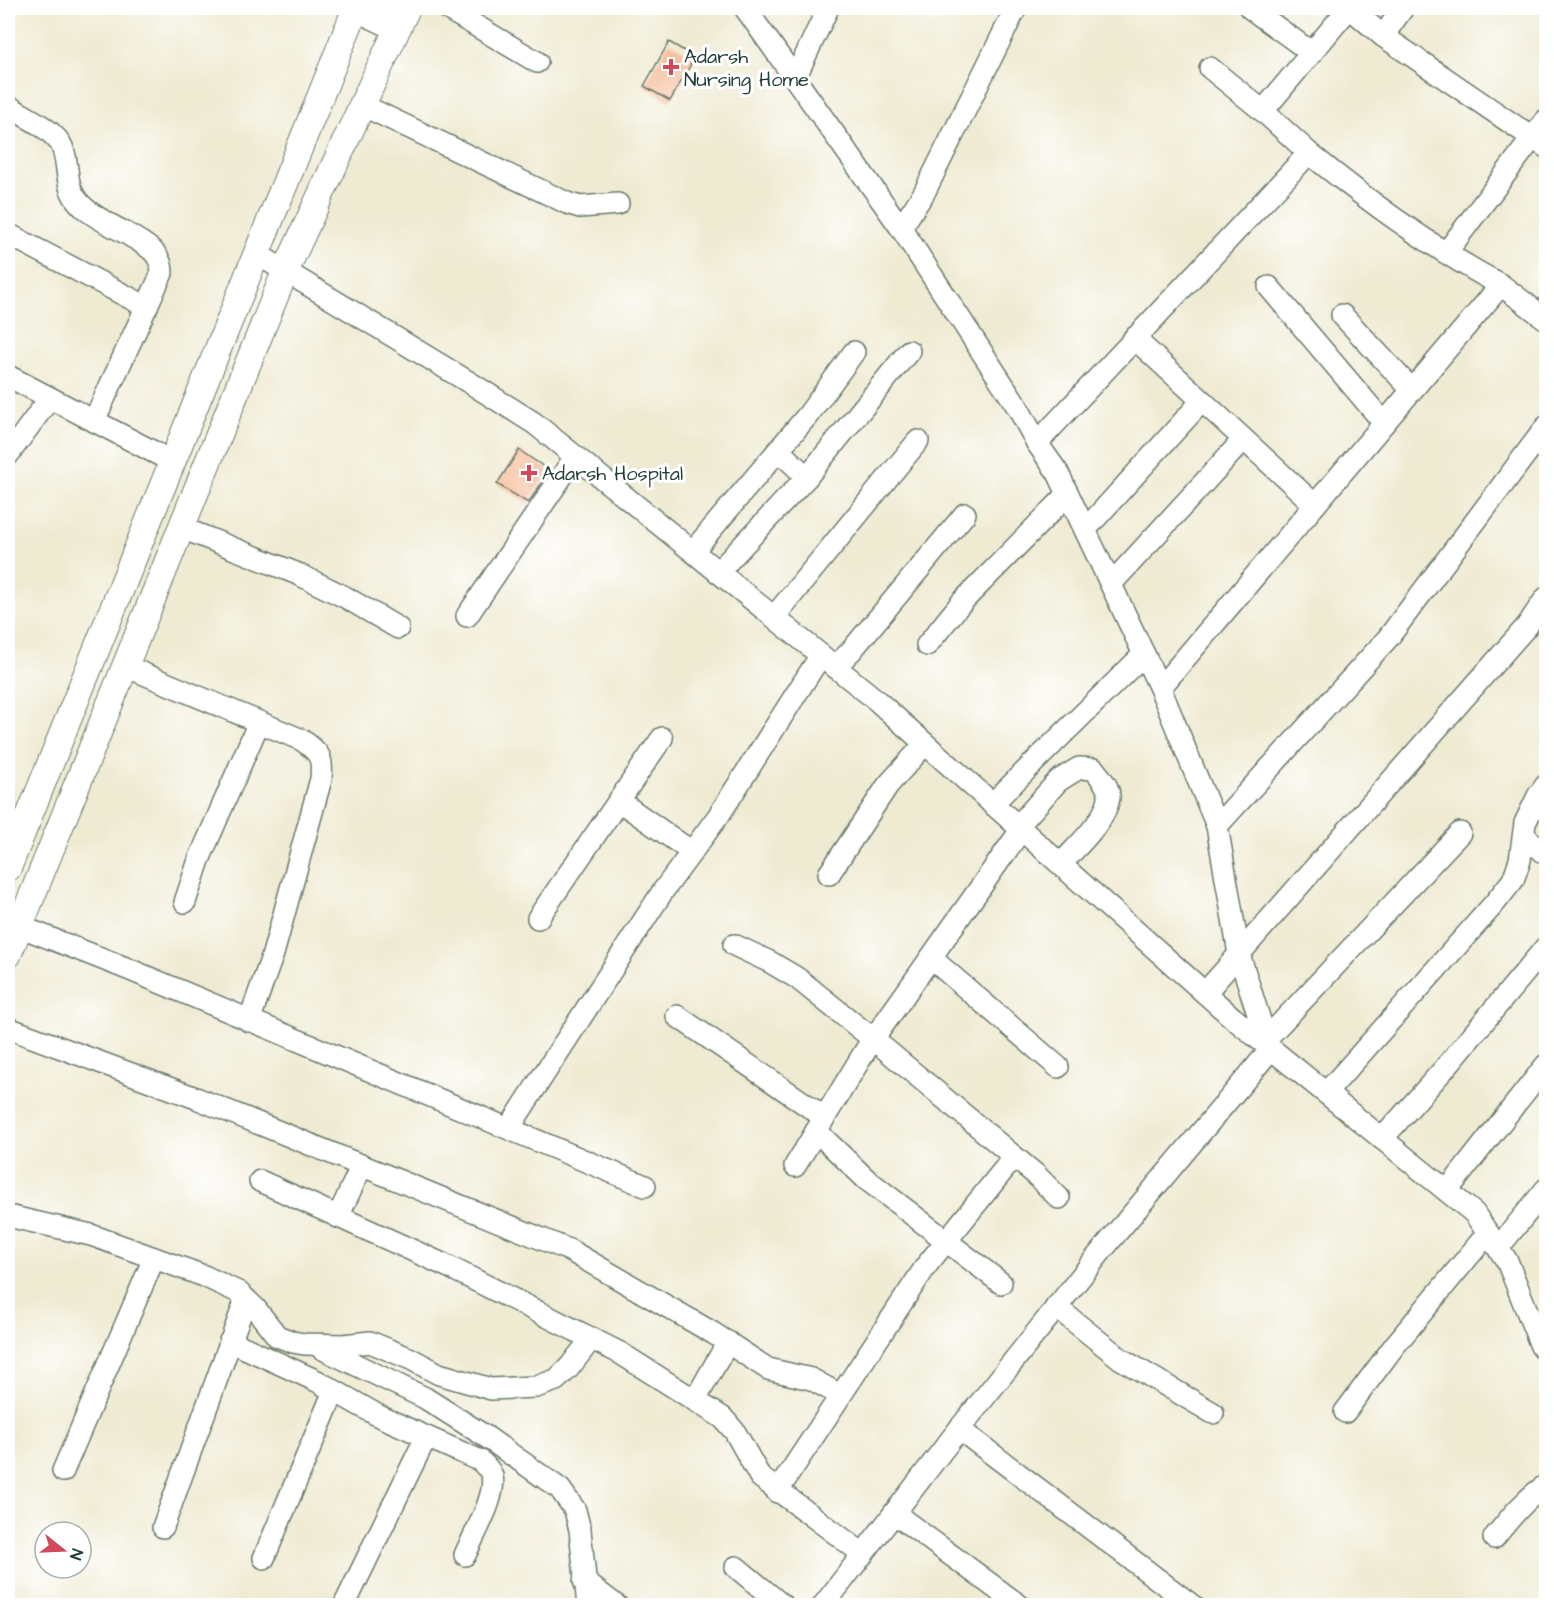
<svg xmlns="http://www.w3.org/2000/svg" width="1554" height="1613" viewBox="0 0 1554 1613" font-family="'Architects Daughter',sans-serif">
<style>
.building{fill:#f4b48a}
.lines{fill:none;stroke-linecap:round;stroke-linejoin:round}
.minor-casing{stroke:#687a6b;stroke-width:24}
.major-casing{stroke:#687a6b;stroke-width:28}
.minor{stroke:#fff;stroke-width:21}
.major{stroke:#fff;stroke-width:26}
.poi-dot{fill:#d1495b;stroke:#fff;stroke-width:2}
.labels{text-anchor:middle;stroke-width:6;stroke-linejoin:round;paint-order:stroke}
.poi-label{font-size:20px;fill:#1f3d34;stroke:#fff;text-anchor:start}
</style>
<rect width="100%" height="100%" fill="#fff"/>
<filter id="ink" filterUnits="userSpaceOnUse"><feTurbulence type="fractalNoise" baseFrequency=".0167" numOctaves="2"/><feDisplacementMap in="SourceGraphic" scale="12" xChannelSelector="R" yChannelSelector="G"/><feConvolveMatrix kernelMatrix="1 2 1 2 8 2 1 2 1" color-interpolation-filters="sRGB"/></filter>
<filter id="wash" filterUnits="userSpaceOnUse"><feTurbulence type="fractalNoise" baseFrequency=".008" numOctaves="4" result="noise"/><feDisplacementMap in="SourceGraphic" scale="24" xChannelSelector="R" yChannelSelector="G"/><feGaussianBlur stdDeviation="1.35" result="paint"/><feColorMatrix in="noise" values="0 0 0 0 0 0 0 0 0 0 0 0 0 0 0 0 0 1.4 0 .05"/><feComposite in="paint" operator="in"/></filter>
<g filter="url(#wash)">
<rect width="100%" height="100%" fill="#efead2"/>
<g id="blocks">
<!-- building -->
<g class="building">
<polygon points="669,42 695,57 670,101 644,86"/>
<polygon points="519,450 550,471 528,503 497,484"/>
</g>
</g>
</g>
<g filter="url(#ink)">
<use href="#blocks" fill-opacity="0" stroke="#687a6b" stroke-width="1.5"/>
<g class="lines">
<!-- minor casing -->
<g class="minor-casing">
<g id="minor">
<polyline points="351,8 397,30"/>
<polyline points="446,8 537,62"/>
<polyline points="745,8 901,228 924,193 1016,8"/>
<polyline points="1250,8 1312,53"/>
<polyline points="1350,8 1383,36 1403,8"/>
<polyline points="1383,36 1546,147"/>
<polyline points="1210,68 1263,111"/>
<polyline points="795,78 828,8"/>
<polyline points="362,105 567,203 580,207 618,204"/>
<path d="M8 106C24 116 49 127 60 143 67 154 66 169 69 182 73 210 107 222 129 235 145 245 162 252 162 273L94 421"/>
<path d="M1309 153C1370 203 1432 248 1501 285"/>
<polyline points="901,228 1017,406 1037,443 1058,473 1160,688 1501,285 1546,319"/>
<polyline points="8,234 147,307"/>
<polyline points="1446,253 1546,120"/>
<polyline points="257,254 472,384 534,423 875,699 1233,1018 1474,1213 1507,1261 1541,1346 1546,1352"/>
<polyline points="1269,287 1384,423"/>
<polyline points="1342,315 1412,390"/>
<polyline points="1134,338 1315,505"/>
<polyline points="8,376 173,462"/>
<polyline points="1037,443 1309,153 1263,111 1349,8"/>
<polyline points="779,451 807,477"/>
<polyline points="8,455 50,398"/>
<polyline points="182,528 298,574 345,597 398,628"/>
<polyline points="1085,530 1201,402"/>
<polyline points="693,551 808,415 854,352"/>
<polyline points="718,572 807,477 909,351"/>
<polyline points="1111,584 1243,440"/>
<polyline points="467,616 575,457"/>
<polyline points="774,617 918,441"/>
<polyline points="927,645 961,603 1068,494"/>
<path d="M125 666 302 740C320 753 323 757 321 779L273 954 249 1021"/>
<polyline points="835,667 851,651 965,514"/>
<polyline points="1160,688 1217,826"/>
<polyline points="619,801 692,852"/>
<polyline points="992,804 1144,654"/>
<path d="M1018 826 1058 781 1079 768 1094 769C1100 777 1110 787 1109 798 1105 822 1076 847 1061 864"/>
<polyline points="1524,836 1546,854"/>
<polyline points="829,874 888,785 925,744"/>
<polyline points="185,902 199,860 259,722"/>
<polyline points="538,918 662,738"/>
<polyline points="19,926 128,969 645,1186"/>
<polyline points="734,945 770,962 797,978 873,1039 1035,1174 1059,1198"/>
<polyline points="931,958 1058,1067"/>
<polyline points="1205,993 1527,626 1546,598"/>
<polyline points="677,1016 824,1117"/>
<polyline points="8,1028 196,1098 569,1250 713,1333 768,1369 811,1379 840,1395"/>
<polyline points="1266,1039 1460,833"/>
<polyline points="1268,1046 1239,954 1217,826 1388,638 1546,427"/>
<polyline points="1326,1093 1494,904 1513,880 1520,860 1525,823 1538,796 1546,785"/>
<polyline points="509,1128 663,891 719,815 821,655"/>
<polyline points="816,1131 866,1179 1001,1283"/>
<polyline points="1382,1139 1445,1068 1546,947"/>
<polyline points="795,1166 867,1048 1021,830"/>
<polyline points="260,1181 449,1267 620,1353 723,1418 735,1432 760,1477 863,1554"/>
<polyline points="1447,1191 1546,1065"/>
<polyline points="8,1216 91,1235 204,1276 238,1292 255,1308 277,1336 293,1342 304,1344 343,1345 370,1342 411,1359 439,1374 491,1389 536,1387 556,1380 568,1369 592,1338"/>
<polyline points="338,1217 362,1165"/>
<polyline points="1498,1248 1546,1189"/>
<polyline points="1056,1307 1121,1359 1213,1413"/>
<path d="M230 1341 317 1381 379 1416 481 1461C485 1466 491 1470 492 1476 497 1496 473 1536 465 1555"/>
<polyline points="321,1348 425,1398 488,1438 560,1489 575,1510 580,1530 588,1606"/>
<polyline points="695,1400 728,1342"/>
<polyline points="1345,1412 1395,1345 1488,1233"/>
<polyline points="959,1429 1193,1606"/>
<polyline points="63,1471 154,1258"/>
<polyline points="777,1492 926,1266 1014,1157"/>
<polyline points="894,1513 1020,1606"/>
<polyline points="163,1527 246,1299"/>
<path d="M1494 1538C1510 1518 1525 1499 1546 1485"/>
<polyline points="264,1558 334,1391"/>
<polyline points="736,1567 783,1606"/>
<polyline points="584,1581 617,1606"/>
<polyline points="344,1606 426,1437"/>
<polyline points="823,1606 952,1438 1103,1249 1271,1049"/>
</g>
</g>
<!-- major casing -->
<g class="major-casing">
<g id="major">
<polyline points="8,868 356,8"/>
<polyline points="8,955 285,272 407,8"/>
</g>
</g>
<!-- minor -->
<use href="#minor" class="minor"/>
<!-- major -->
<use href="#major" class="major"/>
</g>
</g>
<!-- markers -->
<g class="poi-dot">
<path d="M668 58h6v6h6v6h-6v6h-6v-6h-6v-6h6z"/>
<path d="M526 464h6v6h6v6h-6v6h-6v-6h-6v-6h6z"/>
</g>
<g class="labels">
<!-- poi labels -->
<g class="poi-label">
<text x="684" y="63">Adarsh<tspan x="684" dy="23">Nursing Home</tspan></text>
<text x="542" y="480">Adarsh Hospital</text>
</g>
</g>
<!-- margin -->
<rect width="1554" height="1613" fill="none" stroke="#fff" stroke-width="30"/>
<!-- north arrow -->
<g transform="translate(63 1550) rotate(108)"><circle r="28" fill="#ffffff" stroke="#a5b1ae" stroke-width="1.5"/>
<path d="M0-4.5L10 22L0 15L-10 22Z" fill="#d1495b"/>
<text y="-9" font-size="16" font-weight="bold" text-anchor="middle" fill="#1f3d34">N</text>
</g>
</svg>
